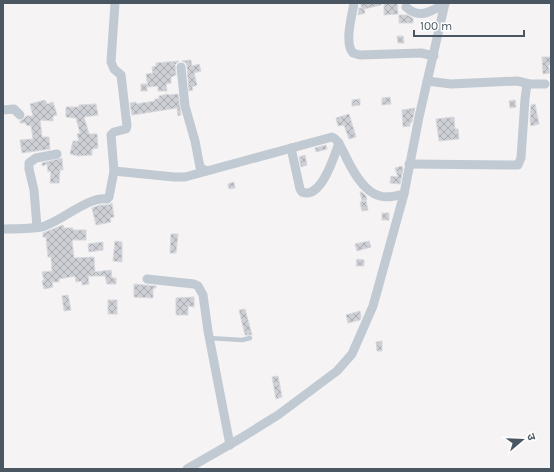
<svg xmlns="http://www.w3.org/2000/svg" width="554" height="472" viewBox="0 0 554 472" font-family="Karla,'Noto Sans Devanagari',sans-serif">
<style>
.building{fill:url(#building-cross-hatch);stroke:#d7d9de}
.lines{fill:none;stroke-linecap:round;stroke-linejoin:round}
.service{stroke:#c1cad2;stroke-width:4.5}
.minor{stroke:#c1cad2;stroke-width:9}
</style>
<defs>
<pattern id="building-cross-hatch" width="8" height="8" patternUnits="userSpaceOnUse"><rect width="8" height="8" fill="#cdcfd5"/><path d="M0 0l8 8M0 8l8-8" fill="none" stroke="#a8abb0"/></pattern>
</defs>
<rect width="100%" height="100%" fill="#f5f3f3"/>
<!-- building -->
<g class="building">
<polygon points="360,3 381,3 381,5 364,9 365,13 358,15 359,8 362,8"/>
<polygon points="384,3 397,3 398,14 384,15"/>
<polygon points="399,15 407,15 413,18 413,23 399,23"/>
<polygon points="397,36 403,36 404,43 398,43"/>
<polygon points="542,57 551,57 551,65 548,65 550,73 543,74"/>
<polygon points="191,60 192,66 199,64 201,71 194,73 197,85 192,87 193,90 189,91 187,66 186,63 182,61"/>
<polygon points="179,61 175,65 176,75 171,77 171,83 166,84 167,91 158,91 158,86 148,87 146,74 153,73 152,67 156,66 156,63"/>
<rect x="141" y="84" width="6" height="7"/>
<polygon points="168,94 168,95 178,94 181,115 178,116 177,108 132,115 130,103 136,102 136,104 155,101 155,99 159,99 159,96"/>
<polygon points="390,97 391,104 382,105 382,98"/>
<polygon points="360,99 360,105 352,106 352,100"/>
<polygon points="45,100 47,104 53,102 57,115 53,116 53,121 40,120 42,137 49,137 50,149 22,153 20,140 33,139 31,126 26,125 26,123 20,123 20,121 24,119 26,116 33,116 30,104"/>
<polygon points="515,100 516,107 510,108 509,101"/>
<polygon points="96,104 98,115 84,117 89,134 97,134 98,148 92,149 92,155 78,156 70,154 73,141 79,141 77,134 80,133 76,118 66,117 66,107 79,107 79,105"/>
<polygon points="535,104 539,124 531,126 530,120 531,105"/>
<polygon points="415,108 412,122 410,123 410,126 403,127 402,110"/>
<polygon points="349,114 356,137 349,139 344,125 338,126 336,118"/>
<polygon points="454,117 455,129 458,129 459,139 439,141 436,119"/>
<polygon points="326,145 327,149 316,152 315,148"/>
<polygon points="305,155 307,165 301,167 299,157"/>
<polygon points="62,158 63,170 60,170 59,183 50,183 51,171 48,172 47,164 42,166 42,163"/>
<polygon points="402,166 403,169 400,184 390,183 391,176 398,177 395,168"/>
<polygon points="234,182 235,188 229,189 228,184"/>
<polygon points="360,192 362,192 366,196 367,200 362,201"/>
<polygon points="366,201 368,210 362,211 360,202"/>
<polygon points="112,203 114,217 110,218 111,222 96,225 92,208 100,205 108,205"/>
<rect x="382" y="213" width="7" height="7"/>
<polygon points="63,225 64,228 73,228 73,230 86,230 86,240 72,240 74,258 94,257 95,272 111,270 112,278 116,278 116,284 107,284 105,276 88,276 89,284 82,285 82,281 76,282 75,276 59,279 59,282 52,282 53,287 44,289 42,281 44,280 42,272 52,271 51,257 48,257 46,237 43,237 43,233"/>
<polygon points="171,234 178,234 176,253 170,253"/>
<polygon points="115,241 122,242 122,262 113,261"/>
<polygon points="369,241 371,247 357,251 355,244"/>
<polygon points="103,242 103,250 89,252 88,244"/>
<polygon points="357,259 364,260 364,266 356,266"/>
<polygon points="134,284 156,286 156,288 153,288 153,298 134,297"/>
<polygon points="68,295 71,310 64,311 62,296"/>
<polygon points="194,297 194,307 188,306 188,315 176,315 176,298"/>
<rect x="108" y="300" width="9" height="14"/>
<polygon points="245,309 252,335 245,335 239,310"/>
<polygon points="360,311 361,317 360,320 348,323 346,315"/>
<polygon points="382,341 382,351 377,351 376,342"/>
<polygon points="278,376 282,397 276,399 272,377"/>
</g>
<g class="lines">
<!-- service -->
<polyline class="service" points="209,338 242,340 250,338"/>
<!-- minor -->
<g class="minor">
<path d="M354 3C352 16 344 43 353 53L360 55 421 53 434 56"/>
<path d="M406 7C420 20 430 11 445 4"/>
<polyline points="181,67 185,106 195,141 199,162 200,167 206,171"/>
<polyline points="427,81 451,84 517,81 530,84 545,84"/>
<polyline points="3,110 14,109 20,115"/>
<path d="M291 148 300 189 302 192C321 200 334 157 339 143"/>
<polyline points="409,164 518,165 521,158 525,99 527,84"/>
<path d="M114 171 174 177H185L332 137C338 139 340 146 343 151 350 166 363 193 380 196 388 198 396 196 404 194"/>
<polyline points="37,227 34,190 29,169 29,163 36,158 57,154"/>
<path d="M3 229C15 229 28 229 41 227 59 223 88 196 107 199L109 197 114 171 111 135 114 132 126 129 127 126 121 75 114 69 111 62 115 3"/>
<polyline points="147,279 194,284 198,286 203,295 208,331 230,445"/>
<polyline points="187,469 241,438 278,415 337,371 352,354 373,306 404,194 419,117 445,3"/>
</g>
</g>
<!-- border -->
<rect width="554" height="472" fill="none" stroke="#4a5661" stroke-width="8"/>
<!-- north arrow -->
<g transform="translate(522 440) rotate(71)" stroke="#ffffff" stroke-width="3" paint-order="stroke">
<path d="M0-3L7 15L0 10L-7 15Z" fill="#4a5661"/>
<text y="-6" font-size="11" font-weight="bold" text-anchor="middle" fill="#4a5661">उ</text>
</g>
<!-- scale -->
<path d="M414 30v6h110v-6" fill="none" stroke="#4a5661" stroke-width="2"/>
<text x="420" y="30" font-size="12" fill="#4a5661" stroke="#ffffff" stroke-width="3" paint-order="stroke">100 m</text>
</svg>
